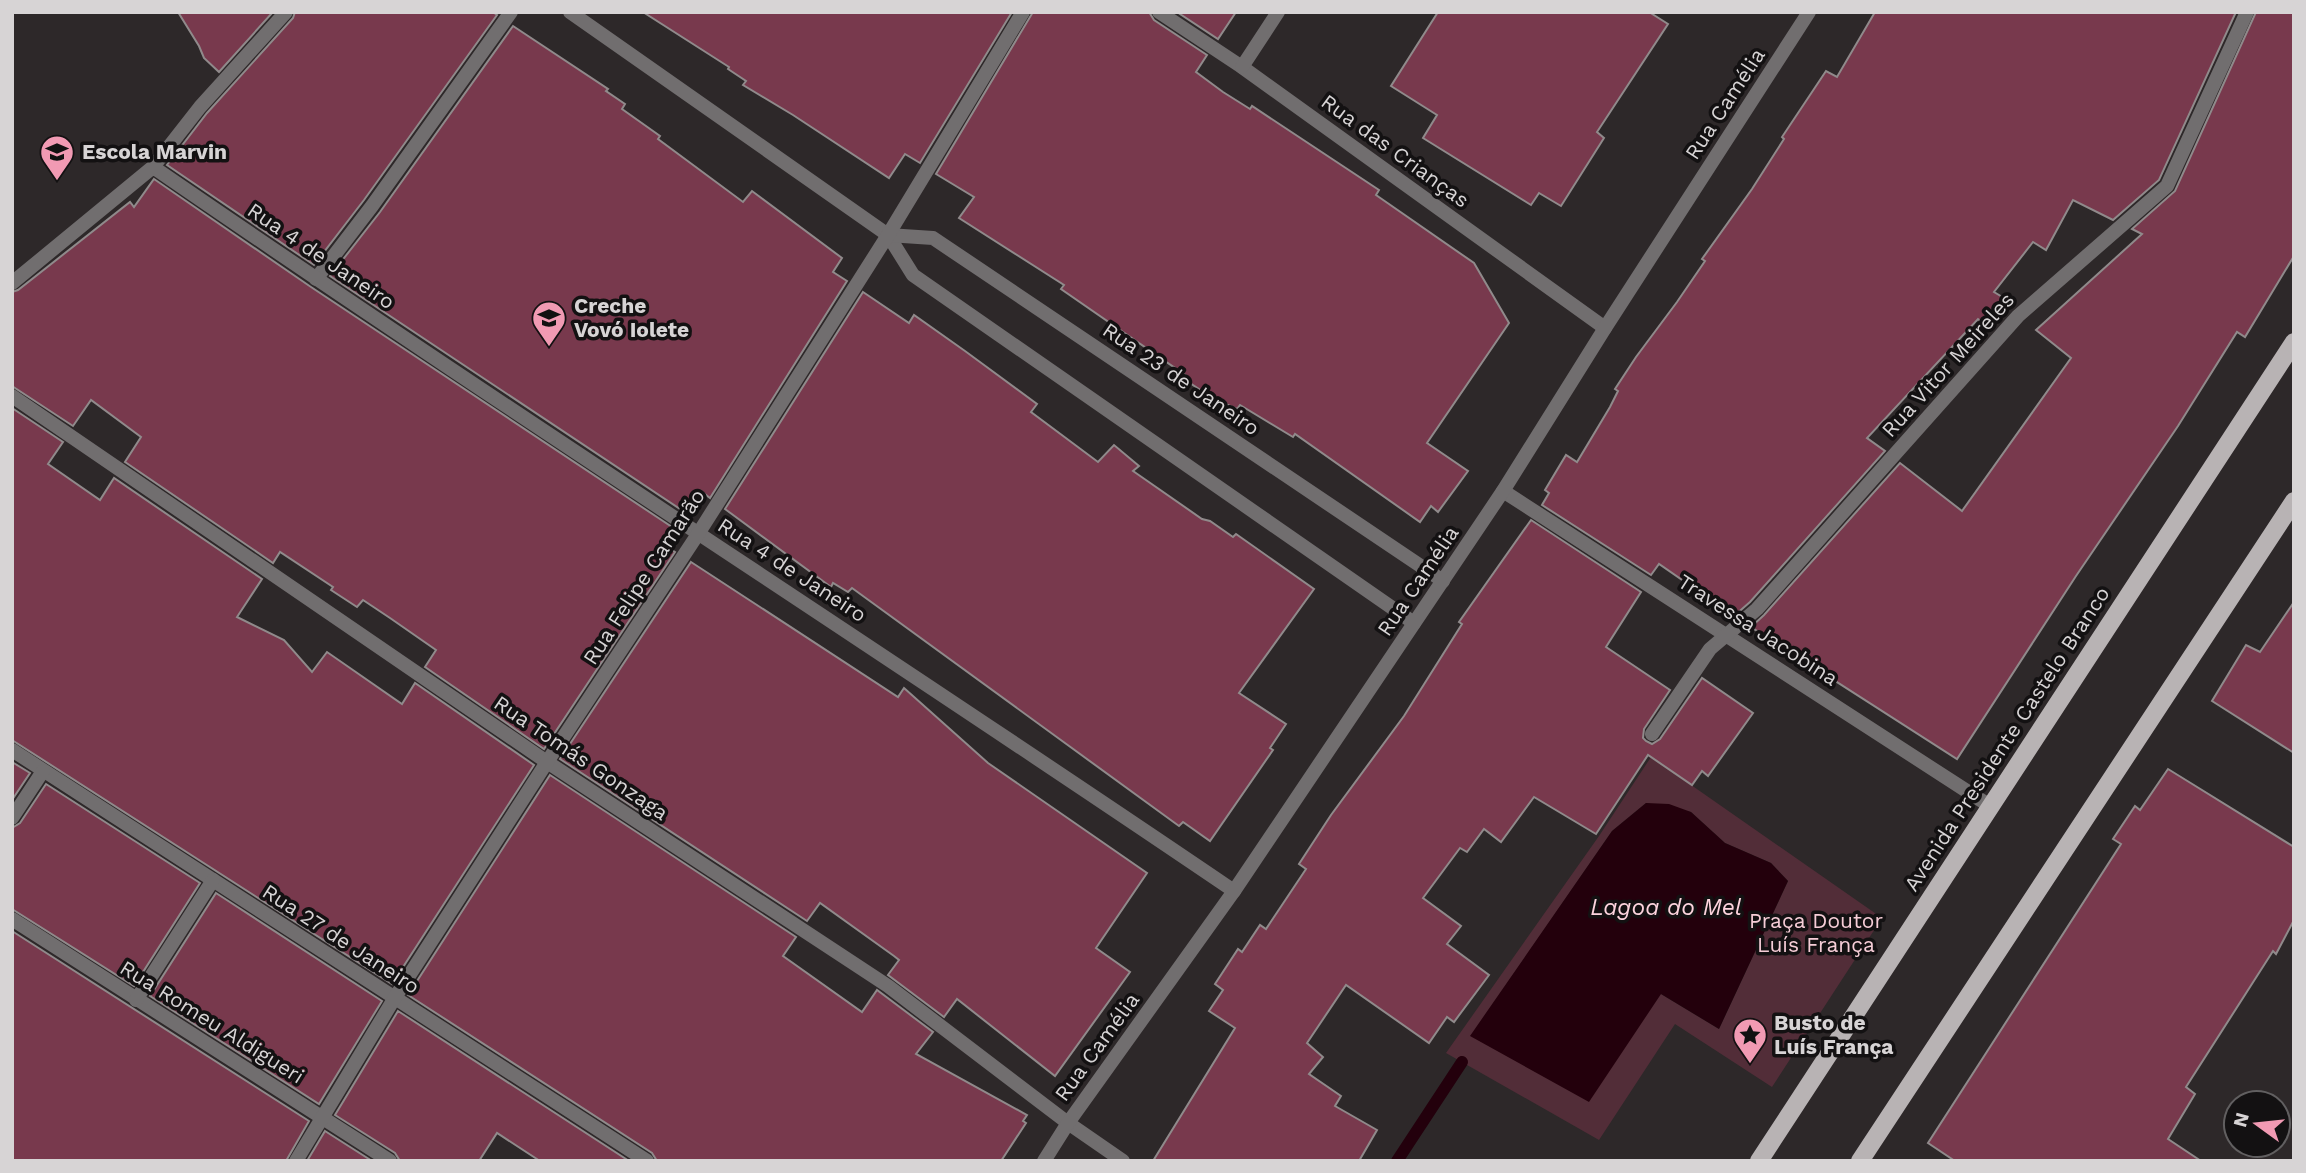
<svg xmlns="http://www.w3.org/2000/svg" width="2306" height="1173" viewBox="0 0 2306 1173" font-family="'Work Sans',sans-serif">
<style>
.green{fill:#522d38;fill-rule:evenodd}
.water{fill:#23000c}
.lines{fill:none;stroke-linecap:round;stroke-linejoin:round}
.stream{stroke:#23000c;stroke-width:12}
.building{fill:#78394d;stroke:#908a8b;stroke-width:2}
.lane{stroke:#716e6f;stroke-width:14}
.street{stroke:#716e6f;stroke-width:14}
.primary{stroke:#b8b3b4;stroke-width:18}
.labels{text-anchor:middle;stroke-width:7;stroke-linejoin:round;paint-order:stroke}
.street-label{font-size:21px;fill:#d7d4d5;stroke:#131112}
.poi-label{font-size:21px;font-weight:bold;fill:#d7d4d5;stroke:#131112;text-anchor:start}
.park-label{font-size:21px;fill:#f6cdd7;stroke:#131112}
.water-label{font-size:23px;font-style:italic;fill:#fdd4de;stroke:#131112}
</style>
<rect width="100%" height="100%" fill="#2d2829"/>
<!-- green -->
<path class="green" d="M1651 757 1882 918 1772 1087 1675 1024 1599 1140 1446 1053 1599 836ZM1646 803 1691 812 1725 843 1771 863 1788 881 1719 1029 1661 994 1471 1036 1612 831Z"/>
<!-- water -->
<polygon class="water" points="1646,803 1669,804 1691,812 1725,843 1771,863 1788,881 1719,1029 1661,994 1589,1102 1470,1036 1612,831"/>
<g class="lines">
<!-- stream -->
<polyline class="stream" points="1397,1161 1462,1062"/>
</g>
<!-- building -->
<g class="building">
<polygon points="178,12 273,12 219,72 204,58 199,46"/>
<polygon points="295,12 493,12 497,15 364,200 314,265 167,165 207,113 293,18"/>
<polygon points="643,12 1012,12 920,163 905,154 889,178 793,115 743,85 746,81 728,69 729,67"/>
<polygon points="1033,12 1149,12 1154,20 1207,55 1196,72 1223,92 1250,109 1252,106 1379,190 1376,195 1474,263 1509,323 1427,443 1468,471 1438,512 1431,506 1420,522 1295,434 1293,437 1240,405 1237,409 1214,399 1187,381 1188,377 1061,289 1064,285 959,218 974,197 936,174"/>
<polygon points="1177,12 1236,12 1218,39"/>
<polygon points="1438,12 1649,12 1668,24 1597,132 1604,138 1561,206 1539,193 1531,205 1423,138 1437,115 1391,86"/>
<polygon points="1875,12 2236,12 2159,180 2113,220 2073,200 2046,250 2033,242 1994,292 2004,298 1984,324 1978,319 1867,438 1885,451 1750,602 1734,616 1659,564 1651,575 1542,505 1549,493 1545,490 1566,455 1577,462 1610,407 1618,391 1615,389 1636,357 1677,302 1705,261 1702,259 1752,189 1784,139 1782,137 1826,71 1837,77"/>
<polygon points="2256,12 2294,12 2294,256 2245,337 2237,332 2178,426 2076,576 1957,759 1751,627 1764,615 1900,463 1962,511 2071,358 2036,330 2142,234 2132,229 2175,191"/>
<polygon points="513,26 608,89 606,91 625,104 622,109 660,136 658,139 743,202 752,191 842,258 833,272 847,281 710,498 701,491 686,513 330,276 380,212"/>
<polygon points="154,179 311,287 675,529 664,545 675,552 544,749 425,667 436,650 390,618 363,600 357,607 331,590 333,587 280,552 273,563 125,462 141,437 91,400 73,426 12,386 12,292 18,290 130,202 134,207"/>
<polygon points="863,292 909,323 914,315 965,351 1037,404 1031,412 1098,462 1114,445 1139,466 1133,471 1202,519 1210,521 1233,537 1236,534 1314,589 1239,693 1286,724 1270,748 1273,750 1210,841 1183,822 1179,826 852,588 848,592 833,583 831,587 725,509"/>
<polygon points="12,408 63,442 48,464 100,500 114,478 262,579 237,617 284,640 312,672 327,652 402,704 415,683 534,765 392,984 12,740"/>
<polygon points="1531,520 1641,592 1606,647 1670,690 1644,729 1643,738 1646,741 1652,744 1660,739 1702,678 1753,713 1708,776 1702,771 1692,785 1648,755 1596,834 1534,797 1501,842 1484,829 1467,852 1460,848 1423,898 1461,926 1447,944 1489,975 1454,1022 1447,1017 1429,1043 1346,985 1307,1043 1323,1057 1309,1074 1341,1096 1335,1106 1377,1130 1359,1161 1153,1161 1235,1028 1209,1011 1223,990 1215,984 1238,949 1242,952 1260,925 1266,929 1306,869 1299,864 1331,815 1404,716 1462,624 1459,622"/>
<polygon points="691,562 898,697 904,688 988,763 1147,873 1096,948 1130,972 1055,1076 957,999 944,1017 888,975 899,960 894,956 820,903 807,921 560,759"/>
<polygon points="2294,602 2294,753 2212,701 2246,645 2260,652"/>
<polygon points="12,762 30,773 12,800"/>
<polygon points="2168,769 2294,847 2294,920 2276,954 2273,951 2186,1087 2195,1094 2168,1139 2201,1161 1955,1161 1928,1143 2121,844 2113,839 2135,806 2140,810"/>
<polygon points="550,775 796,937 783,956 862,1012 877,990 933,1032 916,1054 1027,1115 1023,1121 1026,1123 1001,1161 657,1161 652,1153 408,995"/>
<polygon points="46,784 200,883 134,986 12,909 12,828 20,823"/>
<polygon points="216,893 382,1001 319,1104 150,996"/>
<polygon points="12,931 309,1121 286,1161 12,1161"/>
<polygon points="398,1011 629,1161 540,1161 497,1133 479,1161 400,1161 395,1153 335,1115"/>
<polygon points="325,1131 372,1161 307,1161"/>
</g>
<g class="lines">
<!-- lane -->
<g class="lane">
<polyline points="153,167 200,107 286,12"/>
<polyline points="316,279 372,206 511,12"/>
</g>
<!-- street -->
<g class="street">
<polyline points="570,12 888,235 913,275 1414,623"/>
<polyline points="1159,12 1242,67 1605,328"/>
<polyline points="1242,67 1278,12"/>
<polyline points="888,235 933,238 1443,581"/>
<path d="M12 283 153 167C510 413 875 647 1234 891"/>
<polyline points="12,396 547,762 888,986 1068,1123 1123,1161"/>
<polyline points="1503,491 1990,806"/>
<polyline points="1652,734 1710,649 1757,609 2018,316 2167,186 2247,12"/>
<polyline points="12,750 647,1161"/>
<polyline points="12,818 43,771"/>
<polyline points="12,919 390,1161"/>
<polyline points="136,1000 213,880"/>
<polyline points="296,1161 394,999 547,762 698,534 888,235 1023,12"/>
<polyline points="1044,1161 1068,1123 1234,891 1503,491 1605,328 1809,12"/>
</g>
<!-- primary -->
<g class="primary">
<polyline points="1759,1161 2294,342"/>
<polyline points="1860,1161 2294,501"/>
</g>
</g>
<!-- icons -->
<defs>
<g id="school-pin" transform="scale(1.75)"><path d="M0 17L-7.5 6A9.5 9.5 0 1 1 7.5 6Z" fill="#f19ab3" stroke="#131112"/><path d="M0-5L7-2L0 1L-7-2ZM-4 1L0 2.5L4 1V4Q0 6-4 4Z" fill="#111"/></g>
<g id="sight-pin" transform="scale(1.75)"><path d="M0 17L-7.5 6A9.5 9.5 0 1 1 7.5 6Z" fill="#f19ab3" stroke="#131112"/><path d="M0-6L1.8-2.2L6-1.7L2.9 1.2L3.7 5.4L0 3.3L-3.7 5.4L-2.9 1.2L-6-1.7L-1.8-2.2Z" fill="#111"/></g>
</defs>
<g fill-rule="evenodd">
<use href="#school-pin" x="57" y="152"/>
<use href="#school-pin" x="549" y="318"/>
<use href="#sight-pin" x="1750" y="1035"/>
</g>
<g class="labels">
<!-- street labels -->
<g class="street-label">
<text transform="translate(1725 104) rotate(-57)" y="7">Rua Camélia</text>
<text transform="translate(1395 151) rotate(36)" y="7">Rua das Crianças</text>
<text transform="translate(321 256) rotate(34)" y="7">Rua 4 de Janeiro</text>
<text transform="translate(1948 365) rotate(-48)" y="7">Rua Vitor Meireles</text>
<text transform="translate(1181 379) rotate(34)" y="7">Rua 23 de Janeiro</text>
<text transform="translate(792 570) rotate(33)" y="7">Rua 4 de Janeiro</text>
<text transform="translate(644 577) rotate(-57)" y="7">Rua Felipe Camarão</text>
<text transform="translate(1418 581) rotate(-56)" y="7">Rua Camélia</text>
<text transform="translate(1758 630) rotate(33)" y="7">Travessa Jacobina</text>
<text transform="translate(2007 739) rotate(-57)" y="7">Avenida Presidente Castelo Branco</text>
<text transform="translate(581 758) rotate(34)" y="7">Rua Tomás Gonzaga</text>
<text transform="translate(341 939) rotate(33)" y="7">Rua 27 de Janeiro</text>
<text transform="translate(212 1022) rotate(32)" y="7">Rua Romeu Aldigueri</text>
<text transform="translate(1097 1047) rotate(-54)" y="7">Rua Camélia</text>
</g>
<!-- poi labels -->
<g class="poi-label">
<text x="82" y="159">Escola Marvin</text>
<text x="574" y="313">Creche<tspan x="574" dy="24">Vovó Iolete</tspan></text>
<text x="1774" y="1030">Busto de<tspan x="1774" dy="24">Luís França</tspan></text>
</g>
<!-- park labels -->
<g class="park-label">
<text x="1816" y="928">Praça Doutor<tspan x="1816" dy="24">Luís França</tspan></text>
</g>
<!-- water labels -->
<g class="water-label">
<text x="1666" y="915">Lagoa do Mel</text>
</g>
</g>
<!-- border -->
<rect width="2306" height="1173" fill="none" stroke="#d7d4d5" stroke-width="28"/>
<!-- north arrow -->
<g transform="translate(2257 1124) rotate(285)"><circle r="33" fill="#131112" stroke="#615f60" stroke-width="2"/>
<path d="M0-5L12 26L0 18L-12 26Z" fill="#f19ab3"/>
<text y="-10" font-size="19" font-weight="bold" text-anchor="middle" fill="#d7d4d5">N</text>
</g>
</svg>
